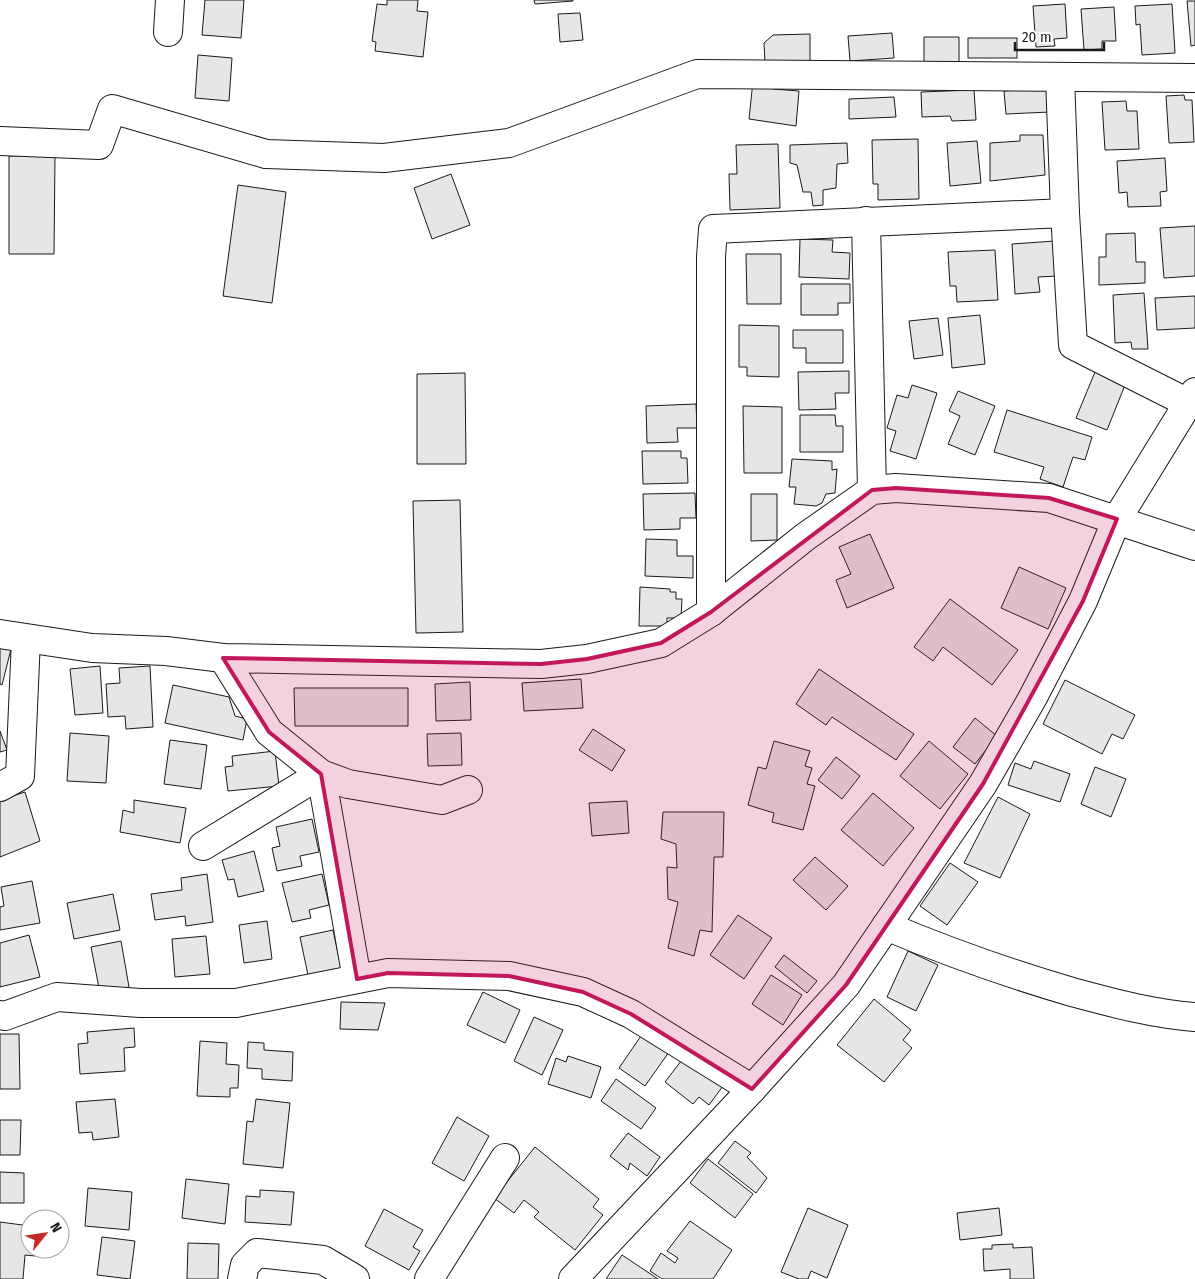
<svg xmlns="http://www.w3.org/2000/svg" width="1195" height="1279" viewBox="0 0 1195 1279" font-family="'Fira Sans Condensed',sans-serif">
<style>
.building{fill:#e6e6e6;stroke:#1a1a1a}
.lines{fill:none;stroke-linecap:round;stroke-linejoin:round}
.minor-casing{stroke:#1a1a1a;stroke-width:30}
.minor{stroke:#fff;stroke-width:28}
.marked{fill:#c2185b;fill-opacity:0.2;stroke:#c2185b;stroke-width:4;stroke-linejoin:round}
</style>
<rect width="100%" height="100%" fill="#fff"/>
<!-- building -->
<g class="building">
<polygon points="205,0 244,0 241,38 202,35"/>
<polygon points="387,0 418,0 417,11 428,12 423,57 375,51 376,42 372,41 377,4 387,5"/>
<polygon points="534,0 573,0 573,1 535,4"/>
<polygon points="1187,1 1195,1 1195,45 1191,46"/>
<polygon points="1065,4 1067,38 1054,39 1055,46 1036,47 1033,6"/>
<polygon points="1172,4 1175,53 1142,55 1140,24 1136,25 1135,6"/>
<polygon points="1114,7 1116,41 1102,41 1102,49 1084,50 1081,9"/>
<polygon points="580,13 583,40 560,42 558,14"/>
<polygon points="892,33 894,58 850,61 848,36"/>
<polygon points="810,34 810,62 765,63 764,43 773,35"/>
<polygon points="924,37 959,37 959,67 924,66"/>
<rect x="968" y="38" width="49" height="20"/>
<polygon points="198,55 232,58 229,101 195,98"/>
<polygon points="753,81 773,83 773,89 799,91 796,126 749,119"/>
<polygon points="1048,88 1050,112 1006,114 1004,91"/>
<polygon points="974,90 976,120 952,121 950,116 922,117 921,92"/>
<polygon points="1184,95 1185,100 1192,100 1194,142 1169,143 1166,96"/>
<polygon points="894,97 896,117 849,119 849,99"/>
<polygon points="1126,101 1127,111 1137,111 1139,149 1105,150 1102,102"/>
<polygon points="1020,135 1043,135 1045,175 990,181 990,143 1020,141"/>
<polygon points="918,139 919,199 878,200 878,184 873,184 872,140"/>
<polygon points="977,141 981,183 950,186 947,143"/>
<polygon points="847,143 848,163 837,164 836,188 823,190 823,205 813,206 811,192 803,192 797,165 790,163 790,145"/>
<polygon points="778,144 780,208 730,210 729,174 737,174 736,145"/>
<polygon points="55,155 54,254 9,254 9,156"/>
<polygon points="1165,158 1167,191 1160,192 1161,206 1128,207 1127,192 1119,193 1117,161"/>
<polygon points="451,174 470,225 432,239 414,188"/>
<polygon points="238,185 286,192 272,303 223,296"/>
<polygon points="1195,226 1195,276 1164,278 1160,228"/>
<polygon points="1135,233 1136,262 1145,262 1145,283 1099,285 1099,257 1106,257 1106,234"/>
<polygon points="800,239 833,240 832,252 850,253 849,279 799,277"/>
<polygon points="1055,241 1057,276 1038,277 1040,292 1015,294 1012,244"/>
<polygon points="995,250 998,300 957,302 956,286 950,286 948,252"/>
<polygon points="746,254 781,254 781,304 747,304"/>
<polygon points="801,284 850,284 850,303 838,303 838,315 801,315"/>
<polygon points="1144,293 1148,349 1132,349 1131,342 1115,343 1113,295"/>
<polygon points="1195,296 1195,328 1157,330 1155,298"/>
<polygon points="980,315 985,364 952,368 948,318"/>
<polygon points="938,318 943,355 914,359 909,321"/>
<polygon points="739,325 779,326 779,377 747,376 747,367 739,367"/>
<polygon points="793,330 843,330 843,363 806,363 806,348 793,348"/>
<polygon points="849,371 849,393 835,393 836,409 799,410 798,372"/>
<polygon points="1095,372 1125,385 1107,430 1076,418"/>
<polygon points="465,373 466,464 417,464 417,374"/>
<polygon points="912,385 937,393 916,459 890,451 896,431 887,428 897,395 908,398"/>
<polygon points="958,391 995,406 975,455 948,444 960,416 949,411"/>
<polygon points="696,404 697,428 677,428 678,442 647,443 646,406"/>
<polygon points="743,406 782,407 782,473 744,473"/>
<polygon points="1007,410 1092,437 1085,460 1073,457 1063,487 1040,479 1044,467 994,452"/>
<polygon points="800,415 835,415 836,426 843,426 843,452 800,452"/>
<polygon points="642,451 681,451 681,458 687,458 688,483 643,484"/>
<polygon points="792,459 832,461 832,470 837,469 835,493 826,494 822,503 816,506 794,504 796,487 789,487"/>
<polygon points="695,493 696,518 680,518 680,529 644,530 643,494"/>
<polygon points="751,494 777,494 777,540 751,541"/>
<polygon points="460,500 463,632 416,633 413,501"/>
<polygon points="870,534 894,588 847,608 836,580 851,574 839,547"/>
<polygon points="646,539 677,540 677,556 693,556 693,578 645,576"/>
<polygon points="1019,567 1066,588 1048,629 1001,608"/>
<polygon points="640,587 670,589 670,592 676,592 676,599 682,599 681,618 667,618 667,626 639,626"/>
<polygon points="950,599 1018,650 992,685 943,647 933,661 914,647"/>
<polygon points="0,648 11,649 2,685 0,684"/>
<polygon points="100,666 103,713 75,715 70,669"/>
<polygon points="150,666 153,727 126,729 125,716 108,717 106,684 120,683 119,668"/>
<polygon points="819,669 914,734 896,760 832,717 826,725 796,704"/>
<polygon points="581,679 583,708 524,711 522,683"/>
<polygon points="1065,680 1135,715 1123,739 1112,734 1102,754 1043,724"/>
<polygon points="470,682 471,720 436,721 435,684"/>
<polygon points="173,685 229,697 235,716 247,719 243,740 165,723"/>
<polygon points="294,688 408,688 408,726 295,726"/>
<polygon points="975,718 997,736 975,764 953,747"/>
<polygon points="593,729 625,750 612,771 579,750"/>
<polygon points="0,731 7,750 0,752"/>
<polygon points="70,733 109,736 106,783 67,781"/>
<polygon points="461,733 462,765 428,766 427,734"/>
<polygon points="170,740 207,745 201,789 164,784"/>
<polygon points="774,741 810,751 805,766 812,768 807,784 815,786 803,830 772,822 774,813 748,805 758,767 766,769"/>
<polygon points="929,741 968,774 940,809 900,776"/>
<polygon points="275,751 279,786 228,791 225,767 233,766 232,756"/>
<polygon points="836,757 860,776 842,799 818,780"/>
<polygon points="1034,761 1070,774 1060,802 1008,785 1015,763 1031,769"/>
<polygon points="1095,767 1126,779 1111,817 1081,804"/>
<polygon points="25,792 40,841 0,857 0,800"/>
<polygon points="873,793 914,828 883,866 841,830"/>
<polygon points="998,797 1030,814 1000,878 964,863"/>
<polygon points="134,800 186,808 180,843 120,832 123,810 134,813"/>
<polygon points="627,801 629,833 592,836 589,803"/>
<polygon points="663,812 724,812 723,857 714,857 712,932 700,930 694,956 668,948 678,902 668,899 667,867 677,868 676,844 661,839"/>
<polygon points="312,819 319,852 300,856 302,866 277,871 272,848 280,846 276,827"/>
<polygon points="254,851 264,891 238,897 234,879 228,880 222,860"/>
<polygon points="815,857 848,886 826,910 793,880"/>
<polygon points="950,863 978,882 947,925 920,906"/>
<polygon points="207,874 213,922 186,926 185,916 155,920 151,894 182,890 181,878"/>
<polygon points="322,874 329,905 309,910 311,918 292,922 282,883"/>
<polygon points="32,881 40,923 0,930 0,907 4,906 1,887"/>
<polygon points="113,894 120,930 74,939 67,903"/>
<polygon points="738,915 772,938 744,979 710,955"/>
<polygon points="267,921 272,959 244,963 239,925"/>
<polygon points="333,930 342,973 309,980 300,937"/>
<polygon points="29,935 40,977 0,987 0,943"/>
<polygon points="206,936 210,974 175,977 172,939"/>
<polygon points="121,941 129,987 100,993 91,947"/>
<polygon points="908,951 938,965 916,1011 887,997"/>
<polygon points="784,955 817,981 807,993 775,967"/>
<polygon points="771,975 802,995 783,1025 752,1004"/>
<polygon points="483,992 520,1010 505,1043 467,1025"/>
<polygon points="874,999 911,1030 903,1040 912,1048 884,1082 837,1045"/>
<polygon points="341,1002 385,1003 378,1030 340,1029"/>
<polygon points="534,1017 563,1030 542,1075 514,1061"/>
<polygon points="134,1028 135,1047 124,1048 125,1071 80,1074 78,1044 88,1043 87,1032"/>
<polygon points="643,1033 669,1052 645,1086 619,1068"/>
<polygon points="0,1034 19,1034 20,1089 0,1089"/>
<polygon points="200,1041 227,1043 226,1064 239,1065 238,1088 230,1088 230,1097 197,1096"/>
<polygon points="248,1042 264,1043 264,1050 293,1052 292,1081 262,1079 262,1069 247,1068"/>
<polygon points="568,1056 601,1067 591,1098 548,1084 556,1058 566,1062"/>
<polygon points="685,1056 723,1086 709,1105 699,1097 693,1104 665,1082"/>
<polygon points="616,1079 656,1108 641,1129 601,1101"/>
<polygon points="115,1099 119,1137 93,1140 92,1132 79,1133 76,1102"/>
<polygon points="256,1099 290,1103 283,1168 243,1164 247,1121 253,1122"/>
<polygon points="457,1117 489,1136 464,1181 432,1163"/>
<polygon points="0,1120 21,1120 20,1155 0,1155"/>
<polygon points="628,1133 660,1157 647,1176 630,1163 628,1170 610,1156"/>
<polygon points="735,1141 751,1153 747,1157 767,1178 756,1193 718,1163"/>
<polygon points="535,1147 599,1199 593,1207 603,1215 575,1250 534,1217 539,1212 524,1200 514,1213 494,1198"/>
<polygon points="708,1159 753,1194 735,1218 690,1183"/>
<polygon points="0,1172 24,1173 24,1203 0,1203"/>
<polygon points="186,1179 229,1184 225,1224 182,1218"/>
<polygon points="88,1188 132,1192 129,1230 85,1226"/>
<polygon points="260,1190 294,1192 291,1225 245,1222 246,1196 260,1197"/>
<polygon points="808,1208 848,1225 827,1278 811,1271 808,1279 799,1279 781,1272"/>
<polygon points="999,1208 1002,1235 960,1240 957,1213"/>
<polygon points="384,1209 423,1230 413,1247 420,1251 409,1270 365,1246"/>
<polygon points="690,1221 732,1250 713,1279 662,1279 650,1271 661,1253 675,1263 678,1258 667,1251"/>
<polygon points="0,1222 30,1226 30,1249 34,1249 35,1256 25,1255 23,1279 0,1279"/>
<polygon points="102,1237 135,1241 130,1279 97,1275"/>
<polygon points="188,1243 219,1244 218,1279 187,1279"/>
<polygon points="1013,1244 1013,1248 1032,1247 1034,1279 1010,1279 1010,1269 984,1271 983,1249 992,1249 992,1245"/>
<polygon points="622,1255 658,1279 606,1279"/>
</g>
<g class="lines">
<!-- minor casing -->
<g class="minor-casing">
<g id="minor">
<polyline points="168,32 170,0"/>
<polyline points="1060,77 1065,213 1073,345 1188,403"/>
<polyline points="0,141 99,145 112,109 266,154 384,158 509,143 697,74 1195,78"/>
<polyline points="866,221 872,490"/>
<polyline points="711,612 711,257 713,229 1065,213"/>
<polyline points="0,634 92,648 166,651 223,658 541,664 587,659 661,643 711,612 805,537 872,490 896,488 1049,498 1195,546"/>
<polyline points="223,658 269,732 321,774 348,784 442,800 468,790"/>
<polyline points="0,787 20,776 26,639"/>
<polyline points="203,846 321,774 357,979"/>
<path d="M886 926C948 952 1007 973 1072 992 1113 1003 1153 1014 1195 1017"/>
<polyline points="0,1015 5,1016 57,997 140,1003 236,1003 388,973 509,976 583,992 631,1014 752,1089"/>
<polyline points="242,1279 245,1265 257,1253 323,1260 355,1279"/>
<polyline points="429,1279 505,1158"/>
<polyline points="573,1279 752,1089 846,985 983,784 1032,699 1083,601 1117,519 1195,392"/>
</g>
</g>
<!-- minor -->
<use href="#minor" class="minor"/>
</g>
<!-- marked area -->
<path class="marked" d="M896 488 1049 498 1117 519 1083 601 983 784 846 985 752 1089 631 1014 583 992 509 976 388 973 357 979 321 774 269 732 223 658 541 664 587 659 661 643 711 612 872 490Z"/>
<!-- north arrow -->
<g transform="translate(45 1234) rotate(60)"><circle r="24" fill="#ffffff" stroke="#a3a3a3"/>
<path d="M0-4L9 19L0 12L-9 19Z" fill="#c62828"/>
<text y="-8" font-size="14" font-weight="bold" text-anchor="middle" fill="#1a1a1a">N</text>
</g>
<!-- scale -->
<path d="M1015 42v8h89v-8" fill="none" stroke="#1a1a1a" stroke-width="2.5"/>
<text x="1022" y="42" font-size="15" fill="#1a1a1a" stroke="#ffffff" stroke-width="4" paint-order="stroke">20 m</text>
</svg>
